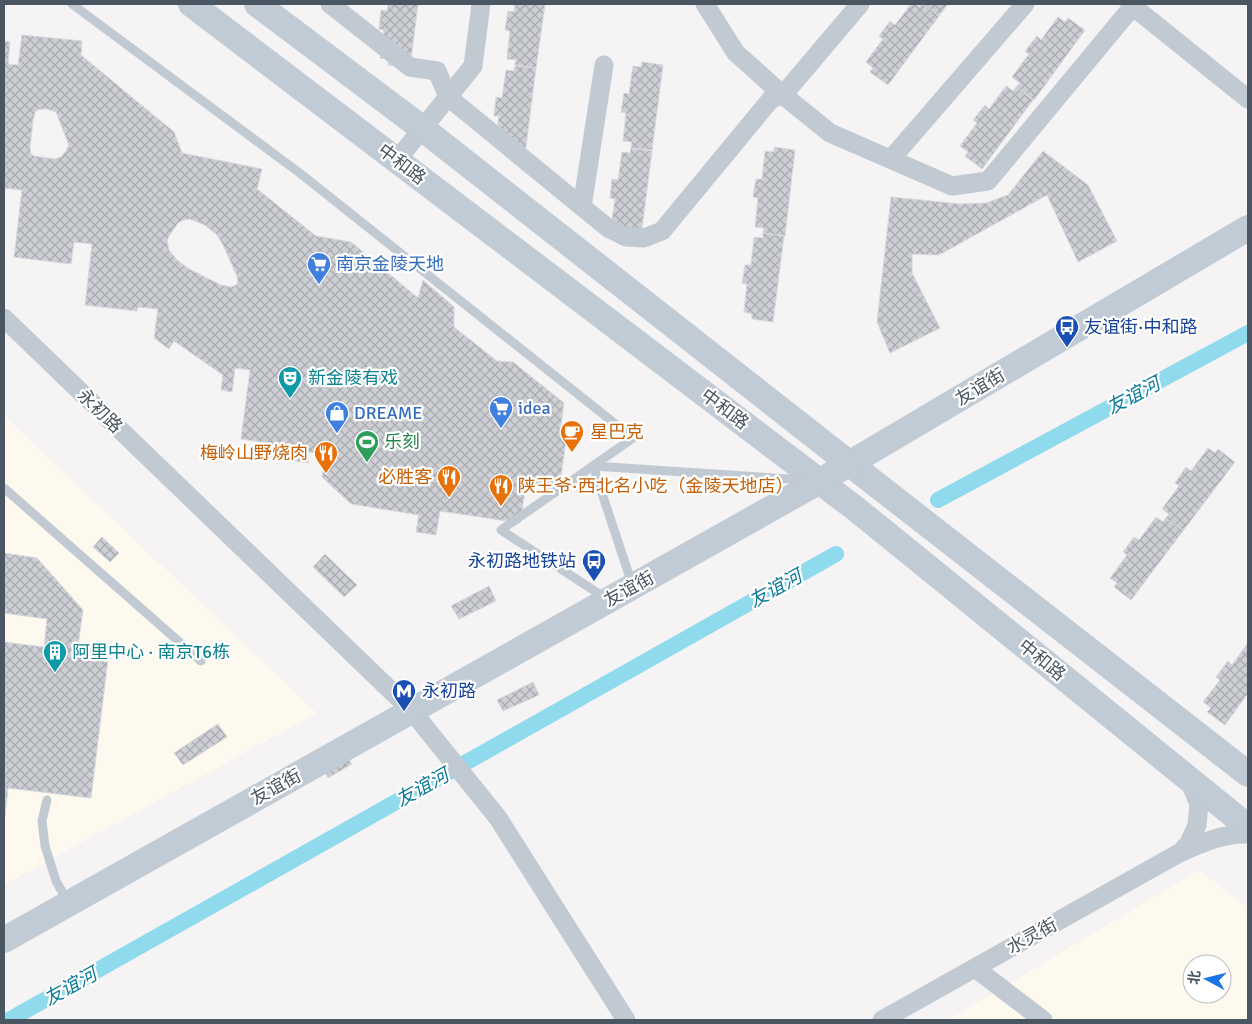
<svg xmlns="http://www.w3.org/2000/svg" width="1252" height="1024" viewBox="0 0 1252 1024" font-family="Signika,'Noto Sans SC',sans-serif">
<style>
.commercial{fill:#fdf9ef;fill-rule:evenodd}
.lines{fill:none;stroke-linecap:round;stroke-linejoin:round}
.canal{stroke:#90daee;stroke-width:16}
.building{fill:url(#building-cross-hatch);stroke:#d7d9de;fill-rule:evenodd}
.lane{stroke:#c1cad2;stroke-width:9}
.street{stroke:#c1cad2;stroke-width:19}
.secondary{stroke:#c1cbd6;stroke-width:26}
.labels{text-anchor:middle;stroke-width:4.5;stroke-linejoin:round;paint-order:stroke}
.street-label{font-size:18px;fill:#4a5661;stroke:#fff}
.shop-label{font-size:18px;fill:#366cbe;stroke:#fff;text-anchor:start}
.transit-label{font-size:18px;fill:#164399;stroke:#fff;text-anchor:start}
.culture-label{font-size:18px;fill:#0d838f;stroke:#fff;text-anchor:start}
.food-label{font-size:18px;fill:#c56008;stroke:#fff;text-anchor:start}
.leisure-label{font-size:18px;fill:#27864d;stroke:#fff;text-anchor:start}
.water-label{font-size:19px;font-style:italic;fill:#0c7c9b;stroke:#fff}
</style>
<defs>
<pattern id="building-cross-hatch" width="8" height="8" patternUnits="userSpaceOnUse" patternTransform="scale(1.25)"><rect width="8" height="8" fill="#cdcfd5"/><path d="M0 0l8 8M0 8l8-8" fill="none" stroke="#a8abb0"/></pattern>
</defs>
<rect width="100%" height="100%" fill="#f5f3f3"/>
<!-- commercial -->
<g class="commercial">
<polygon points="4,416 317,713 4,885"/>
<path d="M1199 870 1248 908V1020H948ZM1192 964H1222V994H1192Z"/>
</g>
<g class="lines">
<!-- canal -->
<g class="canal">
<polyline points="938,500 1248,333"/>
<polyline points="9,1020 836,554"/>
</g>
</g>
<!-- building -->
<g class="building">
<polygon points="388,4 418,4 410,67 388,65 389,59 380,58 384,30 379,29 381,10 387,11"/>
<polygon points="515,4 545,4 536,68 515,65 516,60 507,59 510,31 505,30 508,11 514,12"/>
<polygon points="911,4 915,4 919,7 921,4 923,4 939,16 888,85 870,72 873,68 866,62 883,39 879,36 890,21 895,25"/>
<polygon points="923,4 948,4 939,16"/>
<polygon points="1058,17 1065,22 1068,18 1085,30 1034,100 1016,87 1020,83 1012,77 1029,54 1025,51 1037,36 1041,40"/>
<path d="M22 35 82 41 81 55 174 132 182 153 262 169 257 189 316 236 351 242 418 298 423 280 454 307V327L497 361 513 362 564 403 560 432 567 433 559 490 526 485 520 523 440 511 436 535 416 532 419 515 351 504 322 477 327 444 321 443 320 453 309 452 308 463 266 457 268 443 241 439 250 370 235 368 232 392 221 390 223 375 174 341 169 349 154 338 158 309 138 307 137 311 85 305 92 244 74 242 71 264 14 257 22 190 4 188V41L10 42 8 64 18 65ZM42 109H47L56 112 65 135 69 145 66 151 61 157 55 159 34 156 31 154 30 148 33 120 35 113 37 110ZM190 219 205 225 217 235 223 245 237 276 238 282 236 285 231 287 221 285 189 269 177 260 169 250 167 241 169 236 178 223 183 220Z"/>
<polygon points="642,62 663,65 652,150 631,148 632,142 623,141 626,113 621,112 624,93 629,94 633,66 641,67"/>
<polygon points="515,66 536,68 525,154 495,145 499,116 494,116 496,97 502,98 506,70 514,71"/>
<polygon points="1006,86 1013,91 1016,87 1033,100 982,169 965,156 968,152 960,146 977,123 973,120 985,105 989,109"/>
<polygon points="774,147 795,150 785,236 763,233 764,228 755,227 758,198 753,197 756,179 762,179 765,151 774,152"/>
<polygon points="631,148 652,151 641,236 611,227 615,199 610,198 612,179 618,180 622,152 630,153"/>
<polygon points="1043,151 1088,185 1117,241 1078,262 1047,195 939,255 912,254 912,273 940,328 890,353 877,322 891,197 961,204 986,203 1008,195"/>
<polygon points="763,233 784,236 773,322 752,319 752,314 744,312 747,284 742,283 745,265 751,265 754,237 763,238"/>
<polygon points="1208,448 1215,453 1218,449 1235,462 1183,531 1166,518 1169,514 1162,509 1179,486 1175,483 1186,467 1191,471"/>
<polygon points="1156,517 1163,522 1166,518 1183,531 1131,600 1114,587 1117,583 1110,578 1127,555 1123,552 1134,537 1139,540"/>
<polygon points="102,537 119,553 110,562 93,547"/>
<polygon points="4,553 37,558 83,610 78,646 109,651 91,798 8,788 5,816 4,642 44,647 47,619 4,613"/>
<polygon points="325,554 357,585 344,597 313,567"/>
<polygon points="489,586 496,601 459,619 451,606"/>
<polygon points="1248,643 1248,693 1225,725 1207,712 1211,708 1203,702 1220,680 1216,677 1228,661 1232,665"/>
<polygon points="533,682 539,695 503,711 497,700"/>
<polygon points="218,724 227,737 183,765 174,753"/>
<polygon points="344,752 352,764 328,778 321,766"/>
</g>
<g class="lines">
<!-- lane -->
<g class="lane">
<polyline points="72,4 301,174 633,438 501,530 604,597"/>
<polyline points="4,488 201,661"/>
<polyline points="632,584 593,466 805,480"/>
<polyline points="47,800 42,821 45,846 56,881 68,902"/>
</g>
<!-- street -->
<g class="street">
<polyline points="330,4 410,67 437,71 448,97 608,228 626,237 644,238 662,231 771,99 783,95 860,4"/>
<polyline points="705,4 736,53 783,95 830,133 952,186 988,181 1133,6"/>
<polyline points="1130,4 1248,99"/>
<polyline points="891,159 1025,4"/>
<polyline points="397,160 473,66 481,4"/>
<polyline points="582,207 604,65"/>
<polyline points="4,318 412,711 498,818 626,1020"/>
<polyline points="1181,852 1189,843 1197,825 1199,804 1189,780"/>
<polyline points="975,968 1043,1020"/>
<path d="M882 1020 1181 852C1203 843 1224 833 1248 834"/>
</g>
<!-- secondary -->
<g class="secondary">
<polyline points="191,4 856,509 1248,827"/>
<polyline points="257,4 423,129 850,464 1248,774"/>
<polyline points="4,940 820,481 1248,228"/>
</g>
</g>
<!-- icons -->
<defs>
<g id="supermarket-pin" transform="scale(1.25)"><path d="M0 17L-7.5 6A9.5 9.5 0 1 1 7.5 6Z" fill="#3f7fe0" stroke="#fff"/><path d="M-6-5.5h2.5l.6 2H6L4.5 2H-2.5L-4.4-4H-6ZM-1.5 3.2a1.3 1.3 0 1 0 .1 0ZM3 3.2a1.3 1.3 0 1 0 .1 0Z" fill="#fff"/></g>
<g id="bus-pin" transform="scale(1.25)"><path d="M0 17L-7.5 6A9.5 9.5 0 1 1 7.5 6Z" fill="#1a4fb4" stroke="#fff"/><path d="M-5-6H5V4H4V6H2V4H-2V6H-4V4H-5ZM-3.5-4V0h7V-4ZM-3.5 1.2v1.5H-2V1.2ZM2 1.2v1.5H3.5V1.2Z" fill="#fff"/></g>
<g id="theatre-pin" transform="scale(1.25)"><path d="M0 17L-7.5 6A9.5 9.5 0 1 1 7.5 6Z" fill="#0f9aa8" stroke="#fff"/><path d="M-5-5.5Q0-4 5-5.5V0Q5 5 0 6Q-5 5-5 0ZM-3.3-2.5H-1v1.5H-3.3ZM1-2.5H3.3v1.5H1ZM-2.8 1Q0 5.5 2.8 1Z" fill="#fff"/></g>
<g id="shop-pin" transform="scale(1.25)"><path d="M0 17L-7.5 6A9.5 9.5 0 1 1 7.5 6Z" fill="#3f7fe0" stroke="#fff"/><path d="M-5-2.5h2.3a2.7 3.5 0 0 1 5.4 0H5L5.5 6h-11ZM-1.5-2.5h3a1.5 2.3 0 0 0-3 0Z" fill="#fff"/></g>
<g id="cafe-pin" transform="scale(1.25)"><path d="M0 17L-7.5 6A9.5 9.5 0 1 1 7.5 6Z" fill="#e8710a" stroke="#fff"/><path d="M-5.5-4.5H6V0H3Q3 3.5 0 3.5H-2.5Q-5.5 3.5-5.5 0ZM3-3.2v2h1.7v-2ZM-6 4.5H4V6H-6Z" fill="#fff"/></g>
<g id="stadium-pin" transform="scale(1.25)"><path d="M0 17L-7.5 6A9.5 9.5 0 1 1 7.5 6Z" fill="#2e9e5b" stroke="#fff"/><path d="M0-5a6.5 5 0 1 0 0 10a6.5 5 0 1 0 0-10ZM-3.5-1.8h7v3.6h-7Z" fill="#fff"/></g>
<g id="restaurant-pin" transform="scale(1.25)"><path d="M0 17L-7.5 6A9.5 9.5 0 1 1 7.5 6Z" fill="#e8710a" stroke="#fff"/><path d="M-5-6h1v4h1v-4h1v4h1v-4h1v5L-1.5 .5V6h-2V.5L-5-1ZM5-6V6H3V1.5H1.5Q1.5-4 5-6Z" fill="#fff"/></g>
<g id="building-pin" transform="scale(1.25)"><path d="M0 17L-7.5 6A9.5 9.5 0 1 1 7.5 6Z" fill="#0f9aa8" stroke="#fff"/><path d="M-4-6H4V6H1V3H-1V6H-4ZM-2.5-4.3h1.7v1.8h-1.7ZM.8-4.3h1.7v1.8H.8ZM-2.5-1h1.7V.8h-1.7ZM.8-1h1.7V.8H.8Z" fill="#fff"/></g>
<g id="metro-pin" transform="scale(1.25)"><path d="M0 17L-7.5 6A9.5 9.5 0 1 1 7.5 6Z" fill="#1a4fb4" stroke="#fff"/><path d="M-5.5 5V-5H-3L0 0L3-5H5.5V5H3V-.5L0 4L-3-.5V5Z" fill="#fff"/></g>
</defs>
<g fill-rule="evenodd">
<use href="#supermarket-pin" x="319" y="264"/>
<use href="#bus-pin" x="1067" y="327"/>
<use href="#theatre-pin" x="290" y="378"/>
<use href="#supermarket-pin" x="501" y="408"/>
<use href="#shop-pin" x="337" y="413"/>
<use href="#cafe-pin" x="572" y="432"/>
<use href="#stadium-pin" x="367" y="442"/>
<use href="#restaurant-pin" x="326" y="453"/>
<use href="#restaurant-pin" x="449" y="477"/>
<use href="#restaurant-pin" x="501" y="486"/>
<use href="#bus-pin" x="594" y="561"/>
<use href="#building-pin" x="55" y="652"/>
<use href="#metro-pin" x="404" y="691"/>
</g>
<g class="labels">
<!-- street labels -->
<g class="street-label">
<text transform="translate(402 164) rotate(37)" y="6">中和路</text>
<text transform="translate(980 387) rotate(-31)" y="6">友谊街</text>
<text transform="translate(725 409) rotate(37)" y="6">中和路</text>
<text transform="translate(100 411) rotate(44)" y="6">永初路</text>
<text transform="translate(629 589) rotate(-29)" y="6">友谊街</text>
<text transform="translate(1042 660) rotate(39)" y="6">中和路</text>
<text transform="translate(276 787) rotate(-29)" y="6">友谊街</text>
<text transform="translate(1032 936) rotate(-29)" y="6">水灵街</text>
</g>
<!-- shop labels -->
<g class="shop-label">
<text x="336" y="270">南京金陵天地</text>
<text x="518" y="414">idea</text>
<text x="354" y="419">DREAME</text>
</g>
<!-- transit labels -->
<g class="transit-label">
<text x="1084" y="333">友谊街·中和路</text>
<text x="576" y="567" text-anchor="end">永初路地铁站</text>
<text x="422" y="697">永初路</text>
</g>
<!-- culture labels -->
<g class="culture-label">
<text x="308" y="384">新金陵有戏</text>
<text x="72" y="658">阿里中心 · 南京T6栋</text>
</g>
<!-- food labels -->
<g class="food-label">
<text x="590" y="438">星巴克</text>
<text x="308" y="459" text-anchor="end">梅岭山野烧肉</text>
<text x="432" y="483" text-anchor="end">必胜客</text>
<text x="518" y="492">陕王爷·西北名小吃（金陵天地店）</text>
</g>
<!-- leisure labels -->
<g class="leisure-label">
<text x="384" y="448">乐刻</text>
</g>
<!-- water labels -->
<g class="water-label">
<text transform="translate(1133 395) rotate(-28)" y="7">友谊河</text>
<text transform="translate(775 588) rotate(-29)" y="7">友谊河</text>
<text transform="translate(422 787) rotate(-29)" y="7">友谊河</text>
<text transform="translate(70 986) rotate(-29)" y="7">友谊河</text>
</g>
</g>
<!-- border -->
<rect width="1252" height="1024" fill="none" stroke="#4a5661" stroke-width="10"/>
<!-- north arrow -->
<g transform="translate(1207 979) rotate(277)"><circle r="24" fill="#ffffff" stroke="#b7bbc0"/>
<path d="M0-4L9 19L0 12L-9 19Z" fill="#1a73e8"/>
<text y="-8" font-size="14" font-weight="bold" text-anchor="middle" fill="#4a5661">北</text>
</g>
</svg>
